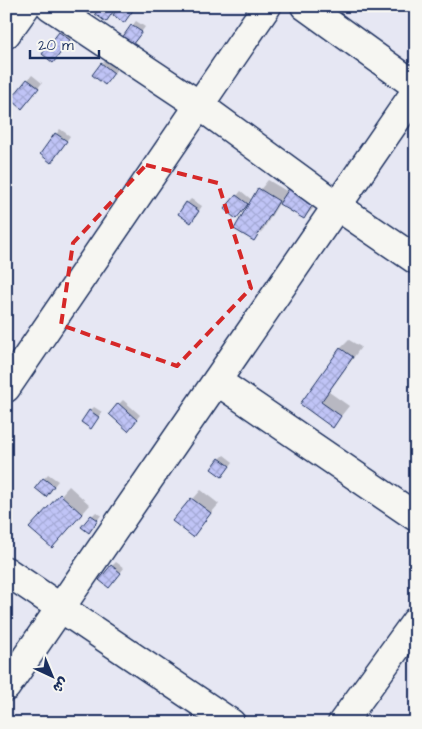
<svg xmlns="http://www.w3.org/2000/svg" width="422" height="729" viewBox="0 0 422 729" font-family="'Architects Daughter','Playpen Sans Arabic',sans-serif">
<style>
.shadow{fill:#0003}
.building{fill:url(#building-cross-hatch);stroke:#1b2f5e}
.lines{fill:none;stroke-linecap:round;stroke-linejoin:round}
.street-casing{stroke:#1b2f5e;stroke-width:31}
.street{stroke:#f6f6f2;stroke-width:28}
.marked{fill:none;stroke:#d62828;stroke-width:4;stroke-dasharray:10 6;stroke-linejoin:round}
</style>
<defs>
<pattern id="building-cross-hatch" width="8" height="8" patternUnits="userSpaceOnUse" patternTransform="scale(1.25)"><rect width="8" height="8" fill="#c0c4f6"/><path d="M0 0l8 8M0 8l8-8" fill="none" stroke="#a4a9d5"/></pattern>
</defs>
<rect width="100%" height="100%" fill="#e6e7f3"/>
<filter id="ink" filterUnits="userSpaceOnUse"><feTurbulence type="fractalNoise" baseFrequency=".02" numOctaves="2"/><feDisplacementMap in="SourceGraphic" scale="10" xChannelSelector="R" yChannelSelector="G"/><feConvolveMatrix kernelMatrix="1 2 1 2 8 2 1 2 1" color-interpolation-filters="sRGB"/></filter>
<g filter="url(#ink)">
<!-- shadow -->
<g class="shadow">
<polygon points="136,21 145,27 136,39 124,37"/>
<polygon points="64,28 74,35 53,61 44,54"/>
<polygon points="106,60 118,68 109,79 102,64"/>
<polygon points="32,75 42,83 26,103 12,99"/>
<polygon points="60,129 70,136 55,157 42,154"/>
<polygon points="268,180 288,192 323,192 313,209 304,217 279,203 263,230 254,239 252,201 250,200 241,213 226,209 241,191 252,200"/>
<polygon points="191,199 202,206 195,217 187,203"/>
<polygon points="349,340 361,347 329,392 349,406 333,426 302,404 341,348"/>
<polygon points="123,400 140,415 132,425 119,404"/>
<polygon points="94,407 102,412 91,428 90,411"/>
<polygon points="224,455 233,462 226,471 220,459"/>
<polygon points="48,474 58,481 50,491 36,488"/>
<polygon points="69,486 90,505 61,538 61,495"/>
<polygon points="201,490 219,504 192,535 174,521"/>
<polygon points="96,512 101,515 93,527 92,516"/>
<polygon points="116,562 124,568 113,582 112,566"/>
</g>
<!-- building -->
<g class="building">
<polygon points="100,6 117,6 106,22 95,14"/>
<polygon points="119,6 131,6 134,9 124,23 113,15"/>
<polygon points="131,25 142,32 132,45 122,38"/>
<polygon points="59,32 70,40 53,63 42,54"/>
<polygon points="101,63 114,73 105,85 92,75"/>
<polygon points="27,79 39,88 22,109 11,99"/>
<polygon points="55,133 67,141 51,163 40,154"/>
<polygon points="290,187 315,201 304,219 279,204"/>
<polygon points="258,188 279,201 254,241 234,229"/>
<polygon points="236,195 248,204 236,219 224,209"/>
<polygon points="186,202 199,211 191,223 178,214"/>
<polygon points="340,348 353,357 321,402 341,416 333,428 300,404"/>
<polygon points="118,403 137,420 128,431 109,414"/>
<polygon points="89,410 99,417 91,429 81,422"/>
<polygon points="219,458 230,466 222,477 211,469"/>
<polygon points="43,478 54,486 46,497 35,488"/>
<polygon points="60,494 82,514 52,548 29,528"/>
<polygon points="191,498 211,513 193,537 172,521"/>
<polygon points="91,515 98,520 89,533 81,527"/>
<polygon points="111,565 121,573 109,588 99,580"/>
</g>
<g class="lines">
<!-- street casing -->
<g class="street-casing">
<g id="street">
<polyline points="50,6 199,105 337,206 416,260"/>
<polyline points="305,6 416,86"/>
<polyline points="6,34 26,6"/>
<polyline points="217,381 416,517"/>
<polyline points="6,388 267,6"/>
<polyline points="6,571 231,723"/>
<polyline points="6,687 416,91"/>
<polyline points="342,723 416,621"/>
</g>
</g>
<!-- street -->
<use href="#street" class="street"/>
</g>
</g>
<!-- marked area -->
<path class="marked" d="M146 165 218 183 251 288 177 366 61 325 73 243Z"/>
<!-- margin -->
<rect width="422" height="729" fill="none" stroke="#f6f6f2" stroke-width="25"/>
<rect x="12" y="12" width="397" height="704" fill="none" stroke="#1b2f5e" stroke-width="2" filter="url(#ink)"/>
<!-- north arrow -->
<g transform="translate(52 676) rotate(136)" stroke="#f6f6f2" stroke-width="4" paint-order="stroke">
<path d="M0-4L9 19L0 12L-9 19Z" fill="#1b2f5e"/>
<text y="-8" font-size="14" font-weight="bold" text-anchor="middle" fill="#1b2f5e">ش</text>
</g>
<!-- scale -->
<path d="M30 50v8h69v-8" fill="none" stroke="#1b2f5e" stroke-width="2.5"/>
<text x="38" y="50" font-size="15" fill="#1b2f5e" stroke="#f6f6f2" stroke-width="4" paint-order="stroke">20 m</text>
</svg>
